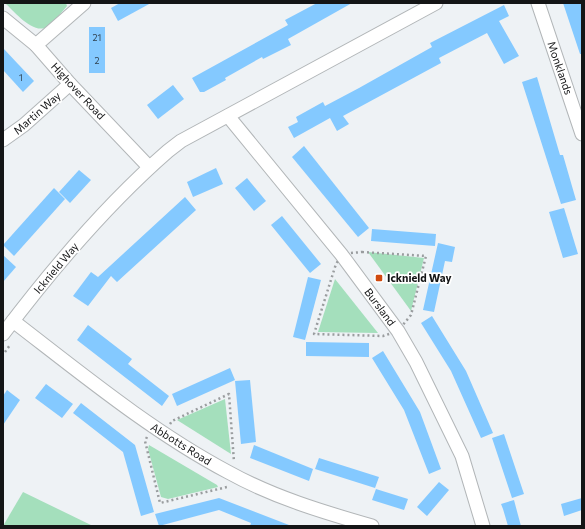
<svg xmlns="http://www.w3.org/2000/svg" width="585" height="529" viewBox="0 0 585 529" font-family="Commissioner,sans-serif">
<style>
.green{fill:#a4dfbc}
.building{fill:#84c9ff}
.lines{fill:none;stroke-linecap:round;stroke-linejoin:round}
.minor-casing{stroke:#b2b6b8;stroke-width:15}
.path{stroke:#9a9d9f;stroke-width:2.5;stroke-dasharray:2 3;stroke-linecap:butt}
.minor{stroke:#fff;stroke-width:13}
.poi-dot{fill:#d04a0f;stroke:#fff;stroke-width:1.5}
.labels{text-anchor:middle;stroke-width:3.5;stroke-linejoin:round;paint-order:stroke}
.number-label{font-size:9px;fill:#304250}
.street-label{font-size:11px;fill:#141516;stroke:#fff}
.poi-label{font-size:11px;font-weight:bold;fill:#141516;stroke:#fff;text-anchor:start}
</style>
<rect width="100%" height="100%" fill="#eef2f5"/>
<!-- green -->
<g class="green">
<path d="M5 3H66L67 6C61 13 54 22 47 27 33 35 14 11 5 3Z"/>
<polygon points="368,252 424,258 411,311"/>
<polygon points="335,279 378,333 318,332"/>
<polygon points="225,399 231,454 177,420"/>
<polygon points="149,445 217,485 218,487 168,499 161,497 148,449"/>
<polygon points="23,492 93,526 3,526"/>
</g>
<!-- building -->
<g class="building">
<polygon points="120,3 151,3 118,21 111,8"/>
<polygon points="317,3 352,3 288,39 291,45 263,59 262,57 225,78 226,80 204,92 200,92 192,78 288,25 285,20"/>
<polygon points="563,3 582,3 582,54 580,54"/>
<polygon points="504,5 509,16 499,21 519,56 504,64 487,33 439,58 441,63 343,116 349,124 337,131 330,118 294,138 288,127 298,122 296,117 323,102 325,106 359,88 432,47 430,43"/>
<rect x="89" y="27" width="16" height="46"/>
<polygon points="3,48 34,81 23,92 3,70"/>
<polygon points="537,77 560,155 563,155 576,200 561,204 522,82"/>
<polygon points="173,85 184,99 158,119 147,105"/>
<polygon points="304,146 369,228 358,237 292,157"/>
<polygon points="216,168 223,184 193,197 187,182"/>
<polygon points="79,170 91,180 70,203 59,192"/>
<polygon points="247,178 266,201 254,211 235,188"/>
<polygon points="54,188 65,199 14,256 3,245"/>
<polygon points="185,197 196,210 117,282 111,276 88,306 73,296 91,272 98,277"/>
<polygon points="564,208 578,254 563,258 549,212"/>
<polygon points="282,216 321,264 310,273 271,225"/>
<polygon points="372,229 436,234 435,246 371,241"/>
<polygon points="438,243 455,247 452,262 445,261 434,312 423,310"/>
<polygon points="3,255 16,267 3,282"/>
<polygon points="308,277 321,280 305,340 293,337"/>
<polygon points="432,316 466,371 493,433 481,438 451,371 421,323"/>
<polygon points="88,325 132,359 128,364 169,396 162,406 77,340"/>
<polygon points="306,342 369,343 369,357 306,356"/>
<polygon points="383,351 420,412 441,469 429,474 404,410 372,358"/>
<polygon points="230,368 235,380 177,406 172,394"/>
<polygon points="250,380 256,442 241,444 235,381"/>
<polygon points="46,384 73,404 62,418 35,398"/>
<polygon points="7,390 20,400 3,425 3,396"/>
<polygon points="81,403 135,445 154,512 141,516 123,452 73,413"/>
<polygon points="504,434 524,494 512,498 492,438"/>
<polygon points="254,445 313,469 309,481 250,458"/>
<polygon points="319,458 379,477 375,488 315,469"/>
<polygon points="439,482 449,490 427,516 417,507"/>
<polygon points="376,489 408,499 404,510 372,500"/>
<polygon points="219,498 289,525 289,526 250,526 251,523 219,510 159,526 155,514"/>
<polygon points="582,498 582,510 564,516 561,504"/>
<polygon points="514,500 518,515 521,526 508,526 503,509 501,504"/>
</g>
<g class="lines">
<!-- minor casing -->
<g class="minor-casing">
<g id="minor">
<polyline points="538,3 582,134"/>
<polyline points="3,18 36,45 70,84 149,167"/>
<polyline points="36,45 84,3"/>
<polyline points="228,116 341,254 398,331 416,362 462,456 483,526"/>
<polyline points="3,140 24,125 70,84"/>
<path d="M13 321C82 374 151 431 228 472 273 497 323 512 372 526"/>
<path d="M3 334C52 269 106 205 168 151L181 141 436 3"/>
</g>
</g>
<!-- path -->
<g class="path">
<polygon points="362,252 426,256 411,315 398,331 383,336 314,334 335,267 341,254"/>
<polyline points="5,352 10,345"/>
<polyline points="170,424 172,421 229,394 234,462"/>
<polyline points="147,437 145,441 160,503 227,487"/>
</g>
<!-- minor -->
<use href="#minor" class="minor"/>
</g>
<!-- markers -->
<rect class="poi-dot" x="375" y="274" width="8" height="8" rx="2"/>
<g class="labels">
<!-- number labels -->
<g class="number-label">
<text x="97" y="41">21</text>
<text x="97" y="64">2</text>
<text x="21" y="81">1</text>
</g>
<!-- street labels -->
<g class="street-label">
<text transform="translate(560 68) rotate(71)" y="4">Monklands</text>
<text transform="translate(78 91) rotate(47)" y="4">Highover Road</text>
<text transform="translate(37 113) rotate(-41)" y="4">Martin Way</text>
<text transform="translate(56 268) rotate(-50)" y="4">Icknield Way</text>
<text transform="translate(380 307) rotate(53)" y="4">Bursland</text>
<text transform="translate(181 444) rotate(32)" y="4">Abbotts Road</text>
</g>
<!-- poi labels -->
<g class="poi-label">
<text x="387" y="282">Icknield Way</text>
</g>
</g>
<!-- border -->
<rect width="585" height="529" fill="none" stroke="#141516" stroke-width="8"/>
</svg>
